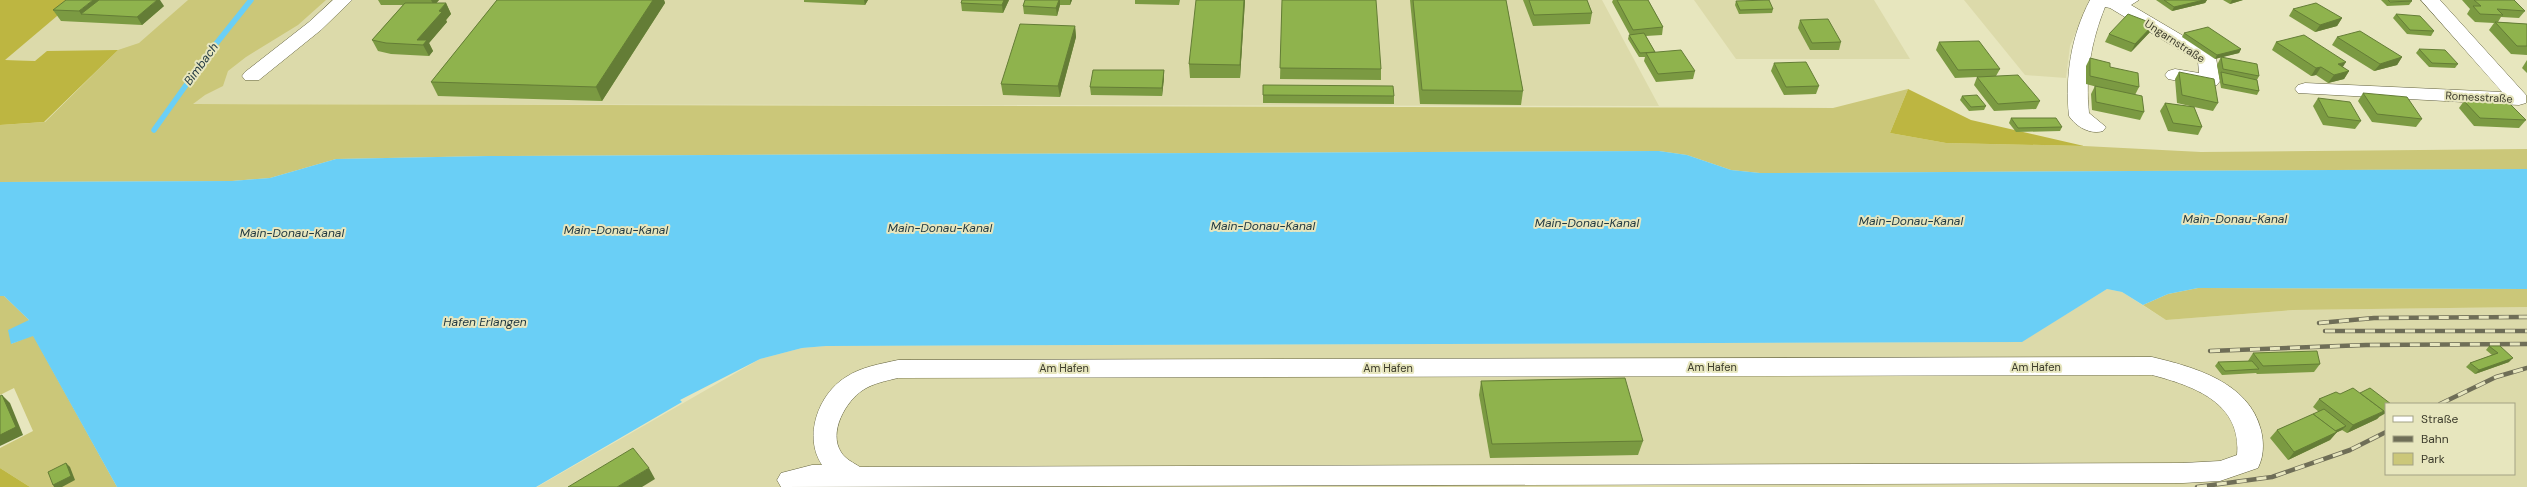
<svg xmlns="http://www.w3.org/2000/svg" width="2527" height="487" viewBox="0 0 2527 487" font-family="'DM Sans',sans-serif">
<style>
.built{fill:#dcdaaa;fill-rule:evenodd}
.green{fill:#cbc779}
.forest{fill:#bdb641}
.water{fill:#6acff6}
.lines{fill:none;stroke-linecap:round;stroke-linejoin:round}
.stream{stroke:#6acff6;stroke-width:5.5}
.street-casing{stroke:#63623e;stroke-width:1}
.street{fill:#fff;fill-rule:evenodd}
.rail-casing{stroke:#6f6e57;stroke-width:4.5}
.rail{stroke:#e7e6be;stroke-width:3;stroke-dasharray:10;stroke-linecap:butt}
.wall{fill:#7b9a42}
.shaded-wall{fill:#647d36}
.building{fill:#8fb34d;stroke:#647d36}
.labels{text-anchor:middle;stroke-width:4;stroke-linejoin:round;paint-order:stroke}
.street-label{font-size:11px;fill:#3d3c2c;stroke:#e7e6be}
.water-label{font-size:12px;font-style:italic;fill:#1f363f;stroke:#e7e6be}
</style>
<rect width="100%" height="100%" fill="#e7e6be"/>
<!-- built -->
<g class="built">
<polygon points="76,0 1602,0 1659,106 192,104 35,61 4,60"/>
<polygon points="1694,0 1874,0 1910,59 1736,59"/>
<polygon points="1964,0 2089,0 2070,46 2066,78 2025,75"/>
<path d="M2107 289 2122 292 2166 320 2293 310 2527 307V487H537L760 359 802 348 826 346 2021 342ZM2386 404H2514V474H2386Z"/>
</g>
<!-- green -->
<g class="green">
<polygon points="188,0 326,0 298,25 246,57 228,71 223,86 205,95 193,104 1833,108 1908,89 1890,133 1946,143 2084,146 2201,152 2527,149 2527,169 1760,173 1731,170 1687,155 1659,151 488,156 336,159 270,178 232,181 0,182 0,125 45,122 118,50 139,43"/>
<polygon points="2198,288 2527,289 2527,307 2293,310 2166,320 2143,305 2168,294"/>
<polygon points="0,296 4,296 29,320 11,344 33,335 117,487 30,487 0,468 0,448 33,431 14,388 0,395"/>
</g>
<!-- forest -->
<g class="forest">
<polygon points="0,0 76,0 5,60 35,61 47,51 118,50 44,122 0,125"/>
<polygon points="1908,89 1971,120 2084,146 1946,143 1890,133"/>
<polygon points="0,468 30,487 0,487"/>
</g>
<!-- water -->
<polygon class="water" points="1659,151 1687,155 1731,170 1760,173 2527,169 2527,289 2198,288 2168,294 2143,305 2122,292 2107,289 2022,342 826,346 802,348 760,359 680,400 682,402 536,487 117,487 33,336 11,344 8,330 29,320 4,296 0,296 0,182 232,181 270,178 336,159 488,156"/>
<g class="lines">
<!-- stream -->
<polyline class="stream" points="154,130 211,50 251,0"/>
<!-- street casing -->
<g class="street-casing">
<g id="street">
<polygon points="333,0 352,0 321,30 259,80 245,80 242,76 245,72 309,22"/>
<path d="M2090 0H2139L2131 5 2214 54 2216 58 2220 81 2217 85 2210 87 2168 79 2165 75 2168 71 2175 69 2199 73 2198 61 2110 8 2105 7C2091 42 2085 76 2089 113L2106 127 2103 131C2091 135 2076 127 2069 116 2065 76 2071 36 2090 0Z"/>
<polygon points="2421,0 2440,0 2526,95 2526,103 2519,105 2298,93 2295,89 2298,85 2305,83 2502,92"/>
<path d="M2152 357C2194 367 2249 382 2261 430 2264 443 2264 456 2258 468L2220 481 2183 483 781 487 777 480 781 473 812 465H822C803 437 818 394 846 377 861 367 880 364 898 360ZM2152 375C2194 386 2242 403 2237 455L2220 461 2183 463 860 467C854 463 845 459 841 452 828 432 846 401 863 390 874 383 886 381 898 378Z"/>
</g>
</g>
<!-- street -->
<use href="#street" class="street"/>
<!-- rail casing -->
<g class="rail-casing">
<g id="rail">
<polyline points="2319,323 2374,318 2527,317"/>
<polyline points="2325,331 2527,331"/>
<polyline points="2210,351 2366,345 2527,344"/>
<polyline points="2440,404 2496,377 2527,368"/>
<polyline points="2197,487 2272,477 2350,450 2386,432"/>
</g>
</g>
<!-- rail -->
<use href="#rail" class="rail"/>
</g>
<!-- wall -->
<g class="wall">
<polygon points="378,0 439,0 436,3 446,3 451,14 446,20 447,22 429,43 433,51 429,56 391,54 378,51 372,40 403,5 381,5"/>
<polygon points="497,0 664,0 665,3 602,101 438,96 431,82"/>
<polygon points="804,0 868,0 865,5 804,2"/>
<polygon points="962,0 1009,0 1003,13 962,11 961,3"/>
<polygon points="1025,0 1072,0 1070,5 1060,5 1057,16 1024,14 1023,6"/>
<polygon points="1135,0 1180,0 1179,5 1135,4"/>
<polygon points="1245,0 1240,78 1190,78 1189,64"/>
<polygon points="1282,0 1381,69 1381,80 1280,79"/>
<polygon points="1410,0 1506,0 1523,91 1521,105 1420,104"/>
<polygon points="1523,0 1587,0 1592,13 1590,24 1533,26"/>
<polygon points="1613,0 1648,0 1663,27 1662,35 1646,36 1655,52 1695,71 1693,79 1656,82 1644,61 1645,57 1639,57 1628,39 1629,35 1630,35 1612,2"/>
<polygon points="2156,0 2207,0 2205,3 2172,11"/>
<polygon points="2223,0 2243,0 2230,4"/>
<polygon points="2381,0 2411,0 2412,1 2409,5 2387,6"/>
<polygon points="2462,0 2514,0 2525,11 2519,18 2501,17 2498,22 2527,24 2527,55 2511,54 2489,30 2494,23 2475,22 2467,14 2470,9"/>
<polygon points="1736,1 1773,9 1772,13 1739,14 1735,5"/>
<polygon points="164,6 142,25 61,21 53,10"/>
<polygon points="2293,9 2342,18 2337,26 2315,32 2289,16"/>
<polygon points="2396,14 2434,31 2431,36 2407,34 2393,18"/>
<polygon points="1800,20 1841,42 1839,50 1810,50 1798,28"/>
<polygon points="2154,24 2150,32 2131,52 2105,42 2109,34"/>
<polygon points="1075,26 1076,37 1060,97 1003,95 1001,84"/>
<polygon points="2184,33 2241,49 2239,53 2222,57 2259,76 2257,80 2259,91 2257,95 2221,88 2217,65 2221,57 2215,59 2182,37"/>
<polygon points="2337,37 2402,57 2397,65 2374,71 2332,45"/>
<polygon points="1939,42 2000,69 1996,76 2040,101 2036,109 1994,111 1974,85 1977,77 1955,78 1936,50"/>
<polygon points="2276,42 2342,67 2349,71 2344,79 2328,83 2316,75 2311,76 2272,50"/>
<polygon points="2419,49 2458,64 2455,68 2429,67 2416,53"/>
<polygon points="2090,58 2110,67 2139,87 2135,95 2144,112 2140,120 2092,110 2091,94 2095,86 2105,89 2086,84 2086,66"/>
<polygon points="2527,60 2527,73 2522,68"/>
<polygon points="1774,63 1819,86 1816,94 1784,95 1771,71"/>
<polygon points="1164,70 1164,78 1162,96 1091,95 1090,87"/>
<polygon points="2179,72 2218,103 2213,111 2194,107 2202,127 2198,135 2168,131 2160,111 2165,103 2194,107 2177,103 2175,79"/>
<polygon points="1263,85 1394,96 1394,104 1263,103"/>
<polygon points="2363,93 2422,119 2416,127 2372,122 2358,101"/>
<polygon points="1962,96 1986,106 1984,110 1969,111 1960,100"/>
<polygon points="2318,98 2361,121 2355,129 2323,125 2313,106"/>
<polygon points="2464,101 2526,120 2519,128 2474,126 2459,108"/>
<polygon points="2011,118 2062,127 2060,131 2016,132 2009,123"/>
<polygon points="2489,346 2500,346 2509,362 2475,374 2466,367 2470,363 2492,355 2486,350"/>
<polygon points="2253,353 2320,364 2314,372 2257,374 2256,373 2222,375 2215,366 2218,362 2248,361"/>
<polygon points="1481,381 1643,441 1638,455 1490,458 1479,395"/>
<polygon points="2340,394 2379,417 2377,419 2347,433 2342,430 2337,432 2330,440 2288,460 2270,438 2277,430 2319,412 2313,407 2319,399"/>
</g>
<!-- shaded-wall -->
<g class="shaded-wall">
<polygon points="93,0 107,0 81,14 79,11"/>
<polygon points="157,0 160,0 164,6 142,25 137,17"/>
<polygon points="431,0 439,0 434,6"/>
<polygon points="653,0 664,0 665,3 602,101 596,87"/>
<polygon points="864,0 868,0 865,5"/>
<polygon points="1004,0 1009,0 1003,13 1002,5"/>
<polygon points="1059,0 1060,0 1060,5 1057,16 1056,8"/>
<polygon points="1070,0 1072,0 1070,5"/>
<polygon points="1244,0 1245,0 1240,78 1240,65"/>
<polygon points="2204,0 2207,0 2205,3 2172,11 2174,7"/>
<polygon points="2232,0 2243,0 2230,4"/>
<polygon points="446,3 451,14 446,20 447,22 429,43 433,51 429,56 423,45 417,40"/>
<polygon points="2342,18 2337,26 2315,32 2320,25"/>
<polygon points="2154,24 2150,32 2131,52 2135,44"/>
<polygon points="1075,26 1076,37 1060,97 1058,86"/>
<polygon points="2241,49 2239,53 2215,59 2217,55"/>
<polygon points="2402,57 2397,65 2374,71 2380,64"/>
<polygon points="2346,62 2341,70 2338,64"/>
<polygon points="2321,67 2316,75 2311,76 2316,68"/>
<polygon points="1164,70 1164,78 1162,96 1162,88"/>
<polygon points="2349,71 2344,79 2328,83 2334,75"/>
<polygon points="2513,358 2509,362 2475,374 2479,370"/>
<polygon points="2,395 10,403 23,435 0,446 0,435"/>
<polygon points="2384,411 2386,411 2386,413 2379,417 2377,419 2347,433 2353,425"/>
<polygon points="2346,426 2342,430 2329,436 2333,431"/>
<polygon points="2337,432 2330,440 2288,460 2294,452"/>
<polygon points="66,463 70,467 75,480 62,487 54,487 53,485"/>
<polygon points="649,468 655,479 642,487 617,487"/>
</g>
<!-- building -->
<g class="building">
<polygon points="66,0 93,0 79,11 53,10"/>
<polygon points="99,0 157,0 137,17 81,14"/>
<polygon points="497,0 653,0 596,87 431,82"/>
<polygon points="962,0 1004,0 1002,5 961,3"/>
<polygon points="1025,0 1059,0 1056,8 1023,6"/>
<polygon points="1196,0 1244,0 1240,65 1189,64"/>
<polygon points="1282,0 1376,0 1381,69 1280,68"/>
<polygon points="1413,0 1506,0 1523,91 1422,90"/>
<polygon points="1529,0 1587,0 1592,13 1534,15"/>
<polygon points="1617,0 1648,0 1663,27 1633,30"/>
<polygon points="1769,0 1773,9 1740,10 1736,1"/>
<polygon points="2164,0 2204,0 2174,7"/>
<polygon points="2388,0 2411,0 2412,1 2390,2"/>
<polygon points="2474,0 2514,0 2525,11 2497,9 2503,15 2480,14 2473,6 2481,6"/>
<polygon points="405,3 446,3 439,11 442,12 417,40 427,40 423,45 386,43 372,40"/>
<polygon points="2316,3 2342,18 2320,25 2293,9"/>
<polygon points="2128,14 2154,24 2135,44 2109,34"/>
<polygon points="2396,14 2420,16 2434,31 2410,30"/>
<polygon points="1828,19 1841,42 1812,43 1800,20"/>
<polygon points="2495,22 2527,24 2527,46 2517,46"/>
<polygon points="1020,24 1075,26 1058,86 1001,84"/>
<polygon points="2208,27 2241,49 2217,55 2184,33"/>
<polygon points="2360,31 2402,57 2380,64 2337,37"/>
<polygon points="1644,33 1655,52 1640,53 1629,35"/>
<polygon points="2304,35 2346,62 2338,64 2349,71 2334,75 2321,67 2316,68 2276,42"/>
<polygon points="1979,41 2000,69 1958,70 1939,42"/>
<polygon points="2419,49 2445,50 2458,64 2432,63"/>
<polygon points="1681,50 1695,71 1658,74 1646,53"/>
<polygon points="2221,57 2257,64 2259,76 2223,69"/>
<polygon points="2090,58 2110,63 2110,67 2138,73 2139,87 2090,76"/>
<polygon points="1806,62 1819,86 1786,87 1774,63"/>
<polygon points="1093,70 1164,70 1162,88 1090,87"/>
<polygon points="2179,72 2214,79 2218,103 2182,95"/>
<polygon points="2221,72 2257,80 2259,91 2223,84"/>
<polygon points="2018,75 2040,101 1998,104 1977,77"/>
<polygon points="1263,85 1393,86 1394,96 1263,95"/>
<polygon points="2095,86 2142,96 2144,112 2096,102"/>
<polygon points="2363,93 2407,97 2422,119 2377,114"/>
<polygon points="1977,95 1986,106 1971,107 1962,96"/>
<polygon points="2318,98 2350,102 2361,121 2328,117"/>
<polygon points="2464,101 2509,103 2526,120 2480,118"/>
<polygon points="2165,103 2194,107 2202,127 2173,123"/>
<polygon points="2011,118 2056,118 2062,127 2018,128"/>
<polygon points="2489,346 2500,346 2513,358 2479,370 2470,363 2498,353"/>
<polygon points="2317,351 2320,364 2263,366 2253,353"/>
<polygon points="2252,361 2259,369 2225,371 2218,362"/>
<polygon points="1625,378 1643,441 1492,444 1481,381"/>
<polygon points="2353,388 2384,411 2353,425 2319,399 2336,392 2340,394"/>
<polygon points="2370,388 2391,404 2386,404 2386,411 2382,413 2384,411 2360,393"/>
<polygon points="2,395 16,427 0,435 0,396"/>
<polygon points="2324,409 2346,426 2335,431 2313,414"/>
<polygon points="2313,414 2337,432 2294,452 2277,430"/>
<polygon points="633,448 649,468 617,487 568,487"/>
<polygon points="66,463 71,476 53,485 48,472"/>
</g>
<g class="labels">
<!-- street labels -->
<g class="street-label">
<text transform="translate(2175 41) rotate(33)" y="4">Ungarnstraße</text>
<text transform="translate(2479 97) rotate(3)" y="4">Romesstraße</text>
<text x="1712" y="371">Am Hafen</text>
<text x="2036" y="371">Am Hafen</text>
<text x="1064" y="372">Am Hafen</text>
<text x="1388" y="372">Am Hafen</text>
</g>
<!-- water labels -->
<g class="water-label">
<text transform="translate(201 64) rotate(-54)" y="4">Bimbach</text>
<text x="2235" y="223">Main-Donau-Kanal</text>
<text x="1911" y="225">Main-Donau-Kanal</text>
<text x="1587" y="227">Main-Donau-Kanal</text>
<text x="1263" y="230">Main-Donau-Kanal</text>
<text x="940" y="232">Main-Donau-Kanal</text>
<text x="616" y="234">Main-Donau-Kanal</text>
<text x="292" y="237">Main-Donau-Kanal</text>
<text x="485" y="326">Hafen Erlangen</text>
</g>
</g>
<!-- legend -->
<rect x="2385" y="403" width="130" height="72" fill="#e7e6be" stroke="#a3a284"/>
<rect x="2393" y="416" width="20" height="6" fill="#ffffff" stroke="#a3a284"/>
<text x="2421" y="423" font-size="12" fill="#3d3c2c">Straße</text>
<rect x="2393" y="436" width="20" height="6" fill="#6f6e57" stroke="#a3a284"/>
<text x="2421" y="443" font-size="12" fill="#3d3c2c">Bahn</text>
<rect x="2393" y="453" width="20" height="12" fill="#cbc779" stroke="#a3a284"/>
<text x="2421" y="463" font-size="12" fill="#3d3c2c">Park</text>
</svg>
